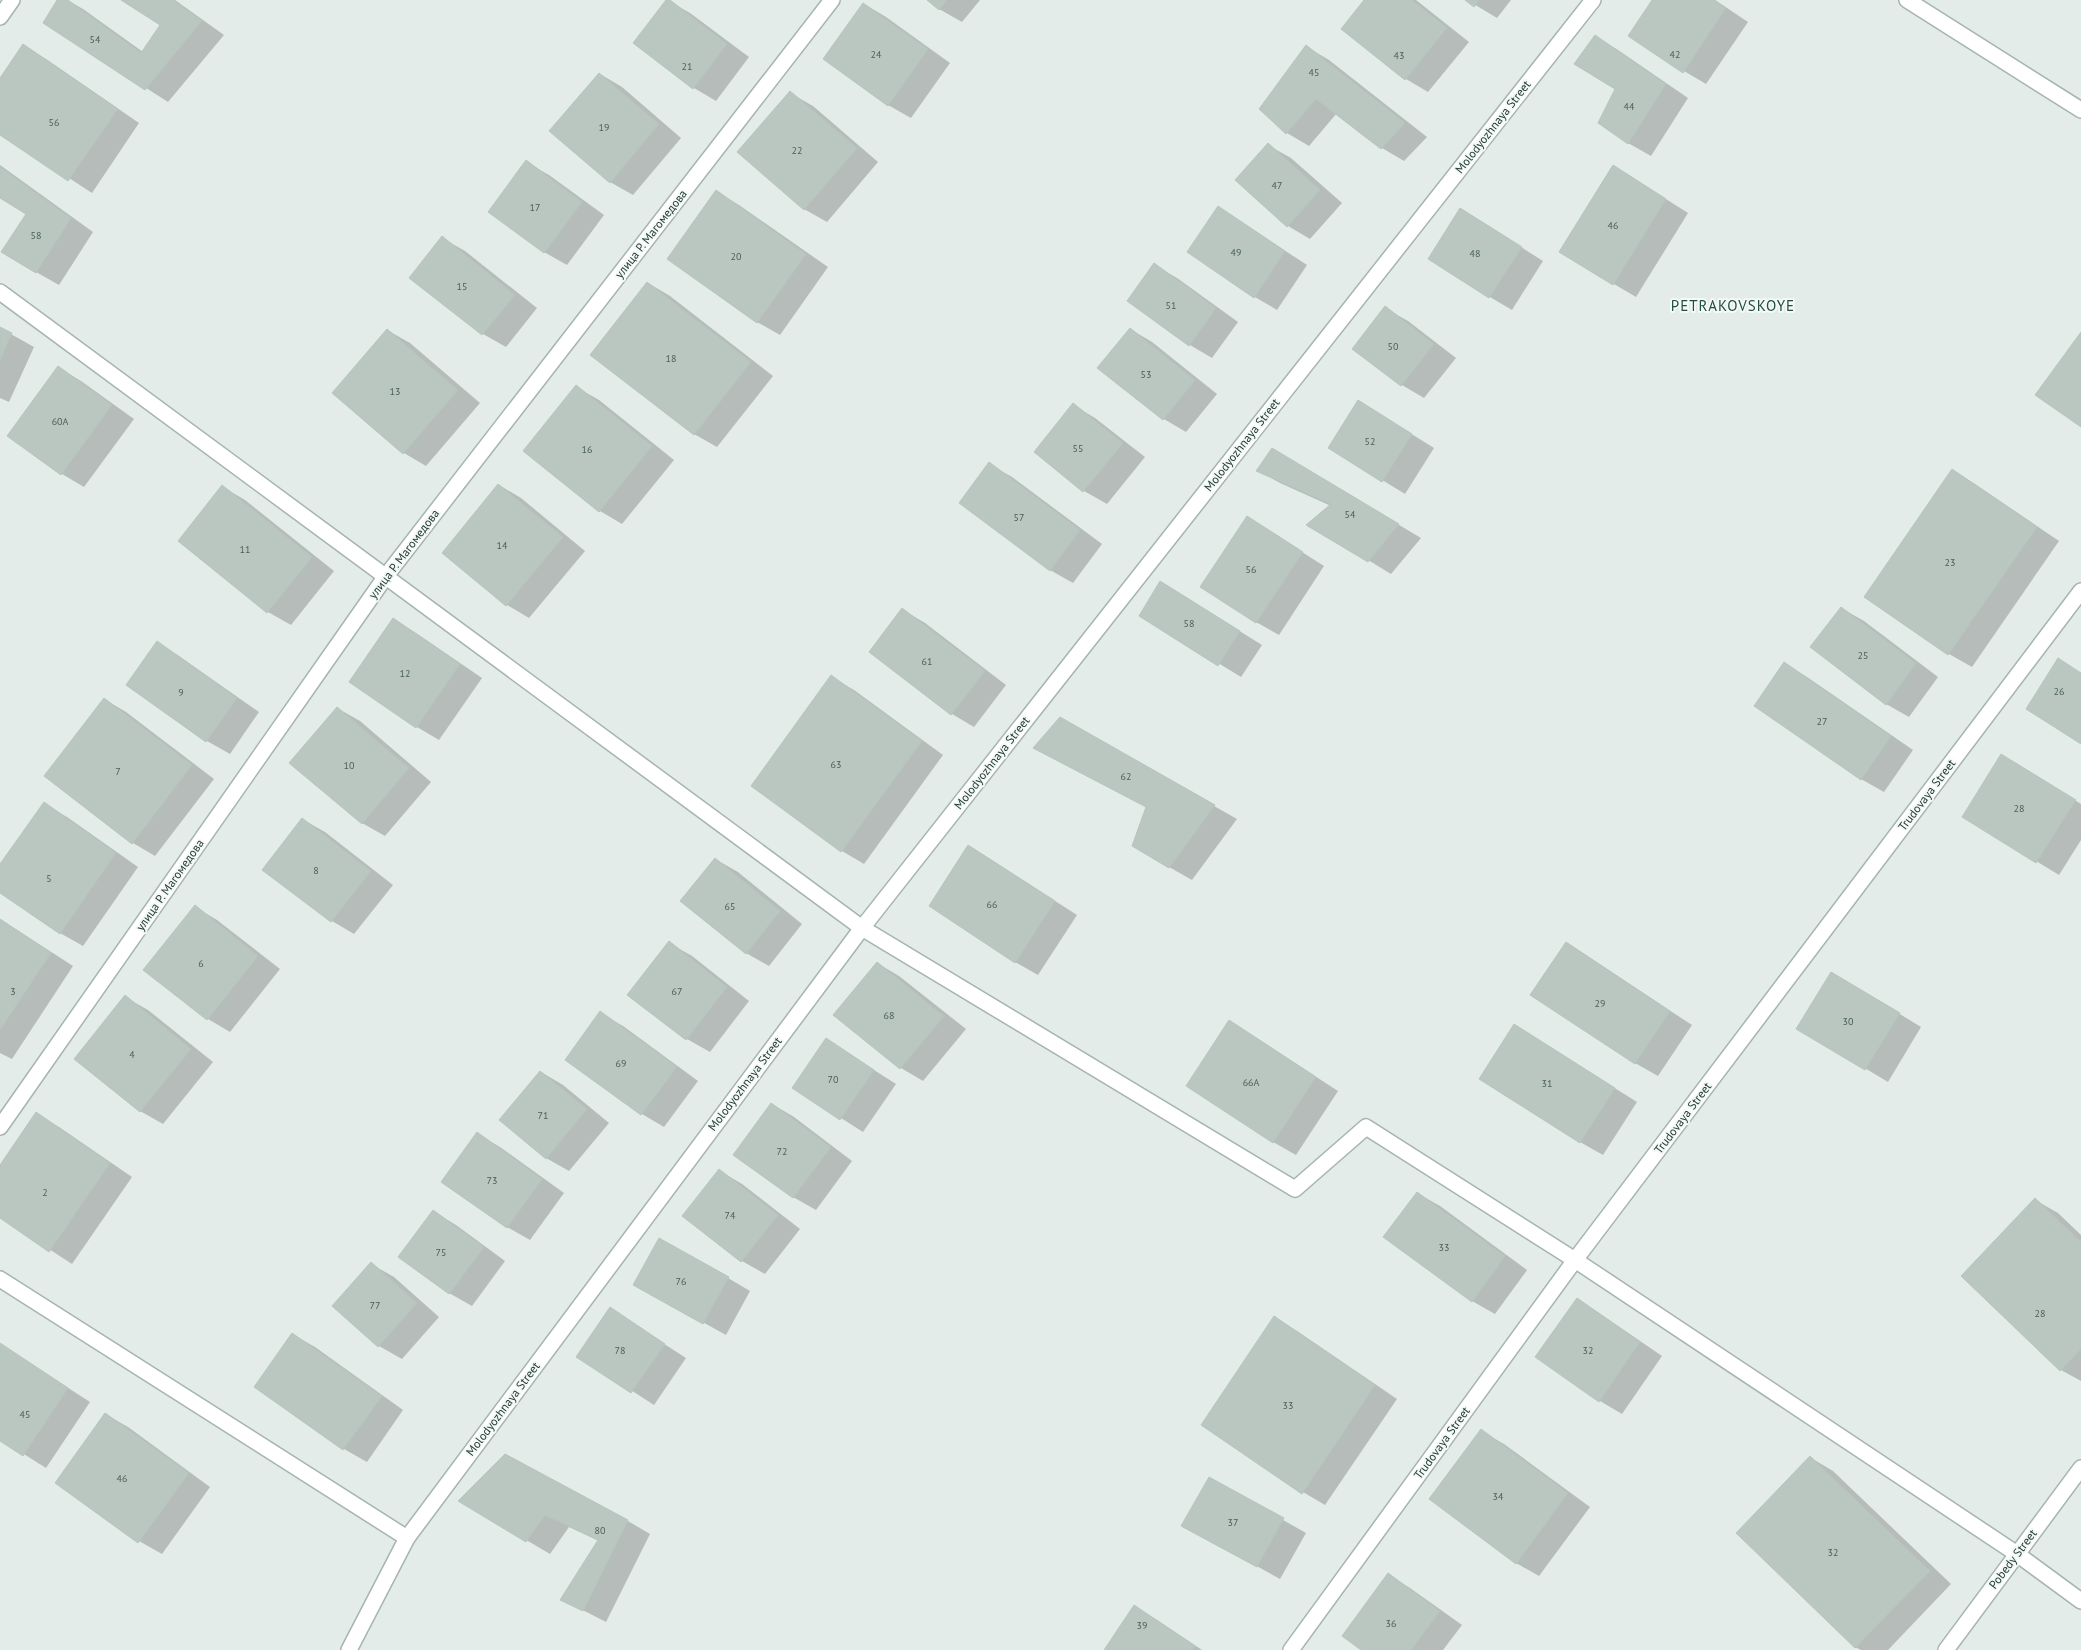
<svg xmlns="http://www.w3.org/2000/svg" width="2081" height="1650" viewBox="0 0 2081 1650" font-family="'PT Sans',sans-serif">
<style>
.shadow{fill:#0003}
.building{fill:#b9c7c0;stroke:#b6c5be}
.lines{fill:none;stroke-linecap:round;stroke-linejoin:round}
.minor-casing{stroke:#a6b4af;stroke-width:18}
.minor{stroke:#fff;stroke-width:15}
.labels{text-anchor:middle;stroke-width:4;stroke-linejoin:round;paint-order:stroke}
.number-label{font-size:10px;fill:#496058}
.street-label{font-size:12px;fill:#243d35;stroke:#f4f9f6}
.quarter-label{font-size:15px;letter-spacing:1px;fill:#214e40;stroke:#f4f9f6}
</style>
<rect width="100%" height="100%" fill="#e3ece8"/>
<!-- shadow -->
<g class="shadow">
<polygon points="58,0 67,0 83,9 143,52 162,25 123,0 175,0 224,35 168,102 45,23"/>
<polygon points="667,0 690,13 749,57 716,101 694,88"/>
<polygon points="929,0 980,0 962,22 939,9"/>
<polygon points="1365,0 1416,0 1469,42 1428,92 1406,79 1342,29"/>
<polygon points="1467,0 1511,0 1497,18"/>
<polygon points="1653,0 1715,0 1748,22 1706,84 1684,71"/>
<polygon points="864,4 886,17 950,63 911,118 888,105"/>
<polygon points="1595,37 1618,50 1688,98 1651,156 1628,143 1617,89"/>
<polygon points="23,46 46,59 139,123 92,193 0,133 0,80"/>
<polygon points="1307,47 1329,60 1427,137 1404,161 1382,148 1337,113 1309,146 1287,133"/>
<polygon points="600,74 622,87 681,138 633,195 610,182"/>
<polygon points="790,93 813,106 878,162 827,222 804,209"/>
<polygon points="1268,145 1291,158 1342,203 1310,239 1288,226"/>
<polygon points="526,162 549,175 604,215 567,265 544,252 489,212"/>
<polygon points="0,165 93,232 59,285 36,272 28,214 0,196"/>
<polygon points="1636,180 1688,213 1636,297 1614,284"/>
<polygon points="717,192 739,205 828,267 780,335 757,322"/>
<polygon points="1218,207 1307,265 1277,310 1255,297"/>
<polygon points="1483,223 1543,261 1512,310 1490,297"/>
<polygon points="442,238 465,251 537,308 506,347 483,334 411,278"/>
<polygon points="1154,265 1177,278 1238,322 1212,358 1190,345"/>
<polygon points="648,283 670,296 773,376 717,447 694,434"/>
<polygon points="1385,308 1408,321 1456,358 1424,398 1402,385 1354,348"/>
<polygon points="0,328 34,347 9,402 0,398"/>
<polygon points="1130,329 1152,342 1217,394 1186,432 1164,419 1099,368"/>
<polygon points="387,330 410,343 480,403 426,466 404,453"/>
<polygon points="59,368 81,381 134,419 84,487 62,474 9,436"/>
<polygon points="576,387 599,400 674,460 622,524 600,511"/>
<polygon points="1073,405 1095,418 1145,457 1107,504 1084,491 1035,452"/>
<polygon points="1381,415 1434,448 1405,494 1330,448"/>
<polygon points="1295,463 1421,538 1391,574 1368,560 1331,506 1280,483 1257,470"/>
<polygon points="989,464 1012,477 1102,544 1073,583 1050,570"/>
<polygon points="1953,471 1975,484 2059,541 1972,667 1949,654 1866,597"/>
<polygon points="499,485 521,498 585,551 529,618 507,605 443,553"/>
<polygon points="223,487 245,500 334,571 291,625 268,612 180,541"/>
<polygon points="1247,517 1324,566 1279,635 1256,622"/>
<polygon points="1161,582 1262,645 1241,677 1140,615"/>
<polygon points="1841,608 1864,621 1938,677 1909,717 1886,704"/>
<polygon points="903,610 925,623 1006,685 974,727 952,714 870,651"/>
<polygon points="394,620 416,633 482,678 439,740 417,727"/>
<polygon points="157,643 179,656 259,712 230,754 207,741 127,685"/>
<polygon points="1785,664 1807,677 1913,750 1884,792 1861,779"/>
<polygon points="831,677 854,690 943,755 864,864 842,851 752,786"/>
<polygon points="104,699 126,712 214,779 155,856 133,843"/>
<polygon points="337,708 360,721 431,782 385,836 362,823"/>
<polygon points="1060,719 1237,819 1192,880 1169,867 1147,807"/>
<polygon points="2024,768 2081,804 2081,840 2059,875 1963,816"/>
<polygon points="44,804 67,817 138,867 83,946 60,933 0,891 0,866"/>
<polygon points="302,819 325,832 393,885 354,934 332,921 264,869"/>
<polygon points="969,846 1077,915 1038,975 1015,962"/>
<polygon points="715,859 738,872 802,924 769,966 746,953"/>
<polygon points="195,907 217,920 280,969 230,1032 208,1019 145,970"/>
<polygon points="0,919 73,966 12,1059 0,1053"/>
<polygon points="669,943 692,956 749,1001 710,1052 687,1039 629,995"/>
<polygon points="1566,943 1692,1025 1658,1076 1635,1063"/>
<polygon points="877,963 899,976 966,1029 923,1081 901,1068 835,1015"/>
<polygon points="1854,986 1921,1027 1888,1082 1798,1028"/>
<polygon points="125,997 148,1010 213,1062 163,1124 140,1111"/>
<polygon points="600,1013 623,1026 698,1081 664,1127 642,1114"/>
<polygon points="1230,1021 1338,1091 1296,1155 1273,1142"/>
<polygon points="1514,1025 1637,1102 1603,1155 1580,1142"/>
<polygon points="827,1040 896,1084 863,1132 794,1088"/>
<polygon points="541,1072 563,1085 609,1123 569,1171 546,1158"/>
<polygon points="772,1104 794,1117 852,1161 816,1210 793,1197"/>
<polygon points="36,1114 59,1127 132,1177 72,1264 0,1217 0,1167"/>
<polygon points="477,1134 500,1147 564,1193 530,1240 507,1227"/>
<polygon points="720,1171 742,1184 800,1229 765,1274 742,1261 684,1216"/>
<polygon points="1417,1193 1440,1206 1527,1270 1495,1314 1472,1301"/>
<polygon points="2035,1200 2058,1213 2081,1235 2081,1381 2061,1370"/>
<polygon points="434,1212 456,1225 505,1261 472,1306 449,1293"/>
<polygon points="371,1264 394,1277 439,1317 402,1359 379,1346"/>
<polygon points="728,1278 750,1291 726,1335 657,1297"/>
<polygon points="1577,1300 1599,1313 1662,1356 1622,1414 1600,1401"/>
<polygon points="610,1309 686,1358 654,1405 578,1356"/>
<polygon points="1275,1318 1297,1331 1397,1399 1325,1505 1303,1492"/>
<polygon points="292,1334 315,1347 403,1410 367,1462 344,1449 256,1387"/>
<polygon points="0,1344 90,1402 46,1468 0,1439"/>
<polygon points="105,1414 128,1427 210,1487 162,1554 139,1541"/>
<polygon points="1481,1431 1504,1444 1590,1507 1539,1576 1516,1563"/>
<polygon points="1811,1458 1833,1471 1951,1584 1888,1650 1861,1650 1855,1647"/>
<polygon points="1209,1478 1306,1533 1280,1579 1206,1538"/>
<polygon points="460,1501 628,1521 650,1534 606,1622 561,1599 599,1541 569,1527 550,1554"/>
<polygon points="1388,1575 1410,1588 1462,1625 1443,1650 1364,1650"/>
<polygon points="1134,1607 1157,1620 1202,1650 1106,1650"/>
</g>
<!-- building -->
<g class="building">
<polygon points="57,0 68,0 141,53 160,25 121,0 173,0 202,21 145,90 43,23"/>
<polygon points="666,0 670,0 727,44 693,89 633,43"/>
<polygon points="927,0 947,0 939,10"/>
<polygon points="1364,0 1412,0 1447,28 1405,80 1341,29"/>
<polygon points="1465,0 1479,0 1474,7"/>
<polygon points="1652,0 1714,0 1726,8 1683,73 1628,36"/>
<polygon points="863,3 928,49 888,106 823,59"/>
<polygon points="1595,35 1666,84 1628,144 1598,123 1615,89 1574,64"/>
<polygon points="23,44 118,109 68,181 0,135 0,78"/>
<polygon points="1306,45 1405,123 1381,149 1316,99 1286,134 1259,109"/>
<polygon points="599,73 659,124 610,183 549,131"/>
<polygon points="790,91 857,148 804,210 737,152"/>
<polygon points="1268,143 1320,190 1287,227 1235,180"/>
<polygon points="526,160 582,202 544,253 488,212"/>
<polygon points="1613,165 1666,199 1613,285 1559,252"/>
<polygon points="0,167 71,218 36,273 1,252 26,214 0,198"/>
<polygon points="716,190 806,254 757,323 667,259"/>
<polygon points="1218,206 1285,251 1254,298 1187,252"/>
<polygon points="1460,208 1522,247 1489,298 1428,259"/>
<polygon points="442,236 515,295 482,335 409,278"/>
<polygon points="1154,263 1216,308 1189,346 1127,301"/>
<polygon points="647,282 751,362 694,435 590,355"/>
<polygon points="1385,306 1434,344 1401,386 1352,349"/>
<polygon points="0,327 12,333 0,360"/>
<polygon points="1130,328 1195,380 1163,420 1097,368"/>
<polygon points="387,329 458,390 403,454 332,393"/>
<polygon points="2081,332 2081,427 2035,395"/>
<polygon points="58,366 112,405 61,475 7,436"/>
<polygon points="576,385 652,446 599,512 523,451"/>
<polygon points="1358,400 1412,434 1382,482 1328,448"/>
<polygon points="1073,403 1123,443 1083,492 1034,452"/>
<polygon points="1272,448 1399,524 1368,562 1306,525 1331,504 1256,471"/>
<polygon points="989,462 1080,530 1050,571 959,503"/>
<polygon points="1952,469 2037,527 1948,655 1864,597"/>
<polygon points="498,484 563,537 506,606 442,553"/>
<polygon points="222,485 312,557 267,613 178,541"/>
<polygon points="1247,516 1303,552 1256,623 1200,587"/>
<polygon points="1160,581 1240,631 1218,666 1139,616"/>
<polygon points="1841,607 1916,663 1886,705 1810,647"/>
<polygon points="902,608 985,671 951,715 869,652"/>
<polygon points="393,618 460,664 416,728 349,682"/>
<polygon points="157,641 237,698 206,742 126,685"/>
<polygon points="2058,658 2081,673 2081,744 2026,709"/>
<polygon points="1784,662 1891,736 1861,780 1754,706"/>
<polygon points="831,675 922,741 841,852 751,786"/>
<polygon points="104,698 192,765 132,844 44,776"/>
<polygon points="337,707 409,768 362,824 289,763"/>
<polygon points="1060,717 1215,805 1169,868 1132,846 1146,807 1033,748"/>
<polygon points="2001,754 2076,800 2036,863 1962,817"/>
<polygon points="44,802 116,853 60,934 0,893 0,864"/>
<polygon points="302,818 371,871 331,922 262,870"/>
<polygon points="968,845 1055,901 1015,963 929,906"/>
<polygon points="715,858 780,911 746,954 680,901"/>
<polygon points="195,905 258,956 207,1020 143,970"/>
<polygon points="0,919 51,953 0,1030"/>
<polygon points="669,941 727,987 686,1040 627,995"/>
<polygon points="1566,942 1670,1011 1635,1064 1530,995"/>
<polygon points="877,962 944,1016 900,1069 833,1015"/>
<polygon points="1831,972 1900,1013 1865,1070 1796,1029"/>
<polygon points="125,995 191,1049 140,1112 74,1059"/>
<polygon points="600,1011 677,1067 641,1115 565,1060"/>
<polygon points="1229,1020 1316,1077 1273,1143 1186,1086"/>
<polygon points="1514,1024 1615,1088 1580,1143 1479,1079"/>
<polygon points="826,1038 874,1070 840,1120 792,1088"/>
<polygon points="540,1071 587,1109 546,1159 499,1120"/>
<polygon points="771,1103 831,1147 793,1198 733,1155"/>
<polygon points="36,1112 110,1163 49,1252 0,1218 0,1165"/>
<polygon points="477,1132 542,1179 507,1228 441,1182"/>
<polygon points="719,1169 778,1215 741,1262 682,1216"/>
<polygon points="1417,1192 1505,1256 1472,1302 1383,1237"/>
<polygon points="2035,1198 2081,1242 2081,1349 2060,1371 1961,1276"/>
<polygon points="433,1210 484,1247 449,1294 398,1257"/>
<polygon points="659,1238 729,1277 703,1324 633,1285"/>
<polygon points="371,1262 417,1303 378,1347 332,1306"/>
<polygon points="1577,1298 1640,1342 1599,1402 1535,1357"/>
<polygon points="610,1307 665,1344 631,1393 576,1357"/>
<polygon points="1274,1316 1375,1385 1302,1494 1201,1425"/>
<polygon points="292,1333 382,1396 343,1450 254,1387"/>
<polygon points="0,1343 68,1388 23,1456 0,1441"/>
<polygon points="105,1413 189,1473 138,1543 55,1483"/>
<polygon points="1481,1429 1568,1493 1516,1564 1429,1499"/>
<polygon points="505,1454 628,1520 583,1611 560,1600 598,1540 545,1515 526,1542 458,1501"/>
<polygon points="1810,1456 1930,1571 1855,1648 1736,1533"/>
<polygon points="1209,1477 1284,1518 1257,1567 1181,1526"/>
<polygon points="1388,1573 1440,1611 1411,1650 1361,1650 1342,1636"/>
<polygon points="1134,1605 1195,1646 1192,1650 1104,1650"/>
</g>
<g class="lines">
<!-- minor casing -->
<g class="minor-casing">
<g id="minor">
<polyline points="1907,0 2081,110"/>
<polyline points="0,17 12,0"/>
<polyline points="0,292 862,928 1295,1189 1366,1127 1575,1260 2017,1554 2081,1601"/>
<polyline points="0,1127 386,576 832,0"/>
<polyline points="0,1279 407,1538 349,1650"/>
<polyline points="407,1538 862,928 1593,0"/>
<polyline points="1291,1650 1575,1260 2081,591"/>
<polyline points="1946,1650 2081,1468"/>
</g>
</g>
<!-- minor -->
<use href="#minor" class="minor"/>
</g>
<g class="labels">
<!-- number labels -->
<g class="number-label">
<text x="95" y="43">54</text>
<text x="876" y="58">24</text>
<text x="1675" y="58">42</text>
<text x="1399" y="59">43</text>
<text x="687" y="70">21</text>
<text x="1314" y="76">45</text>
<text x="1629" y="110">44</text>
<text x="54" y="126">56</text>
<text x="604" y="131">19</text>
<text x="797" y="154">22</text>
<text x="1277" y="189">47</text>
<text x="535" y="211">17</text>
<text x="1613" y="229">46</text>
<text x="36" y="239">58</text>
<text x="1236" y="256">49</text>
<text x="1475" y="257">48</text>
<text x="736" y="260">20</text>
<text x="462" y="290">15</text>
<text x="1171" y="309">51</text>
<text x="1393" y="350">50</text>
<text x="671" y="362">18</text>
<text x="1146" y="378">53</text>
<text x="395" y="395">13</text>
<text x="60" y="425">60А</text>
<text x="1370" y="445">52</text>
<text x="1078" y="452">55</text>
<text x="587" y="453">16</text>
<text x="1350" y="518">54</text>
<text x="1019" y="521">57</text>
<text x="502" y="549">14</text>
<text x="245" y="553">11</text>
<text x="1950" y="566">23</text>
<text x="1251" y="573">56</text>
<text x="1189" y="627">58</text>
<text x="1863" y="659">25</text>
<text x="927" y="665">61</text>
<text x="405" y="677">12</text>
<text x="2059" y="695">26</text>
<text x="181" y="696">9</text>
<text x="1822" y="725">27</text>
<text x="836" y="768">63</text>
<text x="349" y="769">10</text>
<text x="118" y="775">7</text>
<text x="1126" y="780">62</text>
<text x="2019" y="812">28</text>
<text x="316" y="874">8</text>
<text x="49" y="882">5</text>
<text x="992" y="908">66</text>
<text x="730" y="910">65</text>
<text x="201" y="967">6</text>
<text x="13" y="995">3</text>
<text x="677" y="995">67</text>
<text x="1600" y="1007">29</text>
<text x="889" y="1019">68</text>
<text x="1848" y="1025">30</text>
<text x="132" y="1058">4</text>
<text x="621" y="1067">69</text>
<text x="833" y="1083">70</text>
<text x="1251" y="1086">66А</text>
<text x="1547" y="1087">31</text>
<text x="543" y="1119">71</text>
<text x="782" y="1155">72</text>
<text x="492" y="1184">73</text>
<text x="45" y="1196">2</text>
<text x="730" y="1219">74</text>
<text x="1444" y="1251">33</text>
<text x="441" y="1256">75</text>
<text x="681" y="1285">76</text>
<text x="375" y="1309">77</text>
<text x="2040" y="1317">28</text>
<text x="620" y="1354">78</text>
<text x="1588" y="1354">32</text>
<text x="1288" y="1409">33</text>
<text x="25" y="1418">45</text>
<text x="122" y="1482">46</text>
<text x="1498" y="1500">34</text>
<text x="1233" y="1526">37</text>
<text x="600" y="1534">80</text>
<text x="1833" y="1556">32</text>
<text x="1391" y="1627">36</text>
<text x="1142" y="1629">39</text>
</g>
<!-- street labels -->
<g class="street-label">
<text transform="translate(1493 127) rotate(-52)" y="4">Molodyozhnaya Street</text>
<text transform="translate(651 234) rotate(-52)" y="4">улица Р. Магомедова</text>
<text transform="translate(1242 445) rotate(-52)" y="4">Molodyozhnaya Street</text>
<text transform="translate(404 554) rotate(-53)" y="4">улица Р. Магомедова</text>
<text transform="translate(992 763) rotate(-52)" y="4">Molodyozhnaya Street</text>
<text transform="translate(1927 795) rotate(-53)" y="4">Trudovaya Street</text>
<text transform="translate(170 885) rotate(-55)" y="4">улица Р. Магомедова</text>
<text transform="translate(745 1084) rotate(-53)" y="4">Molodyozhnaya Street</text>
<text transform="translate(1683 1118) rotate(-53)" y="4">Trudovaya Street</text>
<text transform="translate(503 1409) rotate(-53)" y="4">Molodyozhnaya Street</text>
<text transform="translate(1442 1443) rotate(-54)" y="4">Trudovaya Street</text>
<text transform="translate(2013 1559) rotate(-53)" y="4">Pobedy Street</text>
</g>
<!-- quarter labels -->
<g class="quarter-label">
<text x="1733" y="311">PETRAKOVSKOYE</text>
</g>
</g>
</svg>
